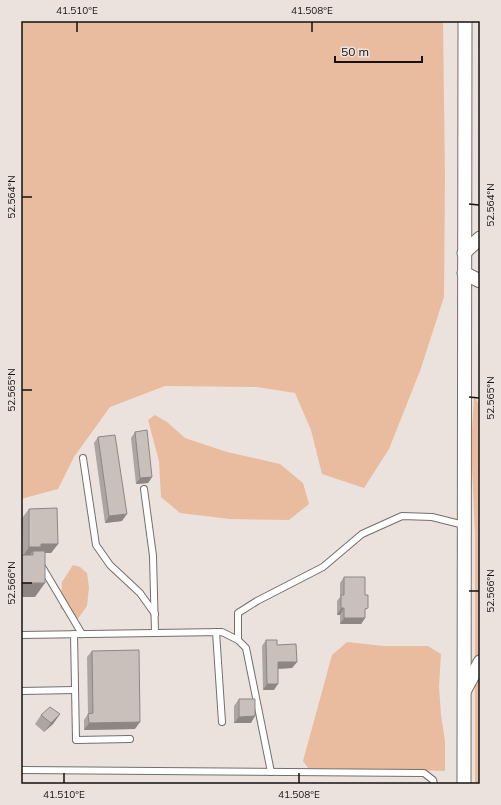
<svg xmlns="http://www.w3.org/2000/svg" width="501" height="805" viewBox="0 0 501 805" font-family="Mulish,sans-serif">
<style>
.green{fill:#eabc9f}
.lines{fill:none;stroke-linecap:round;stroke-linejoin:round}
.service-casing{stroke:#766e6a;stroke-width:8}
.minor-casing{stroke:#766e6a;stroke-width:15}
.service{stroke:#fff;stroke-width:6}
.minor{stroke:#fff;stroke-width:13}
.wall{fill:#ada5a1}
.shaded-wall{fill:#8d8683}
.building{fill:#c9c0bb;stroke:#8d8683}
.ticks{fill:none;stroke:#151210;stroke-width:1.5}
.neatline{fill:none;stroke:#151210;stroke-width:1.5}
.ticks-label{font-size:10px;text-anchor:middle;fill:#151210}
</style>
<rect width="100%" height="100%" fill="#ebe2dd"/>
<!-- green -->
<g class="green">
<polygon points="21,21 443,21 445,178 444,297 420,371 389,449 364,488 322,474 311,430 295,393 257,387 165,386 110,407 74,457 58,489 21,499"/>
<polygon points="474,397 480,405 480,784 475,784 475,535 471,445"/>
<polygon points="155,415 167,422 185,438 227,452 280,464 303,483 309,504 289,520 230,519 180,513 161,497 159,461 148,420"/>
<polygon points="73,565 80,567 87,573 89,587 87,606 77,620 60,608 62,582"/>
<polygon points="347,642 384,646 428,646 441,654 439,686 441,715 445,741 445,771 308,768 303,761 332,655"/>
</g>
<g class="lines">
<!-- service casing -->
<g class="service-casing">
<g id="service">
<polyline points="83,458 96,545 110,565 140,593 155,614"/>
<polyline points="144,489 153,556 155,633"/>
<polyline points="41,565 82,634"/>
<polyline points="216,632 222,722"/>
<polyline points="74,634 76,740 130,739"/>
<polyline points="21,635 222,632 238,640"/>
<polyline points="21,691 75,690"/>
<polyline points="21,770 424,773 433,780 434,784"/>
<polyline points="271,772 246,648 238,640 238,613 257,601 323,567 362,534 402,516 432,517 464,525"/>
</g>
</g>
<!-- minor casing -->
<g class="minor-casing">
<g id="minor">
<polyline points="464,253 480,238"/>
<polyline points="464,273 480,281"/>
<polyline points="465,690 480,662"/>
<polyline points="464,784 465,21"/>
</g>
</g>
<!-- service -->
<use href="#service" class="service"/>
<!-- minor -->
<use href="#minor" class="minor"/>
</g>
<!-- wall -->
<g class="wall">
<polygon points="135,432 152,477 148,483 136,484 131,438"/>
<polygon points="98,437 122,521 105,523 94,443"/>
<polygon points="29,509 58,544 51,553 45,553 35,597 21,597 21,555 23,555 22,518"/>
<polygon points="344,577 365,595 365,618 361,624 340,624 340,615 337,615 337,601 340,597 340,583"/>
<polygon points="266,640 277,645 297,662 292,668 278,669 274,690 263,690 262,646"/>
<polygon points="92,651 135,729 84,730 84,720 88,714 87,657"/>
<polygon points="239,699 251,723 234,723 234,706"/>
<polygon points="60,714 53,724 44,732 35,724 41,715"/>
</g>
<!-- shaded-wall -->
<g class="shaded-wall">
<polygon points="152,477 148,483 136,484 140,478"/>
<polygon points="127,514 122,521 105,523 109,516"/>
<polygon points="41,544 58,544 51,553 37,553 33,555 33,551 29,556 23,556 29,547"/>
<polygon points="21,583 45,583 35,597 21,597"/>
<polygon points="341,608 344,608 340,615 337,615"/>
<polygon points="344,618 365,618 361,624 340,624"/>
<polygon points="278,662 297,662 292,668 273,669"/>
<polygon points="267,684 278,684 274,690 263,690"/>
<polygon points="60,714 53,724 44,732 51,723"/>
<polygon points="255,716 251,723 234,723 239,717"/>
<polygon points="140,722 135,729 84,730 89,723"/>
</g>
<!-- building -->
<g class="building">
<polygon points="147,430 152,477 140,478 135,432"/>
<polygon points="115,435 127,514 109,516 98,437"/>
<polygon points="57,508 58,544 41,544 41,547 29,547 29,509"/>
<polygon points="33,551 45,551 45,583 21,583 21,555 33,555"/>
<polygon points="344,577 365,577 365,595 368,595 368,608 365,609 365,618 344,618 344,608 341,608 341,595 344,595"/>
<polygon points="266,640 277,640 277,645 296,644 297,662 278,662 278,684 267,684"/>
<polygon points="139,650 140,722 89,723 88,714 93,713 92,651"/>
<polygon points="239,699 255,699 255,716 239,717"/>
<polygon points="50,707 60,714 51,723 41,715"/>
</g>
<!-- ticks -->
<path class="ticks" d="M77 32V22M312 32V22M22 197H32M469 204 479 205M22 390H32M469 397 479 398M22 583H32M469 591H479M64 783V773M299 783V773"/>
<!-- border -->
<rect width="501" height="805" fill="none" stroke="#ebe2dd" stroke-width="44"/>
<!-- scale -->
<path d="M335 56v6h87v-6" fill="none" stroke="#151210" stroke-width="2"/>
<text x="341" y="56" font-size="12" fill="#151210" stroke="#ebe2dd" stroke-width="3" paint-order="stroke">50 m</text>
<rect x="22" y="22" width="457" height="761" class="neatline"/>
<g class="ticks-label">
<text x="77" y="14">41.510°E</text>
<text x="312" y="14">41.508°E</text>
<text transform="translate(11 197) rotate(-90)" y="4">52.564°N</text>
<text transform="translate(490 205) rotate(-90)" y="4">52.564°N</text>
<text transform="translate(11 390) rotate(-90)" y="4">52.565°N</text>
<text transform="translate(490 398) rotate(-90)" y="4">52.565°N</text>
<text transform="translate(11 583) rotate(-90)" y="4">52.566°N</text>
<text transform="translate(490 591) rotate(-90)" y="4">52.566°N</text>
<text x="64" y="798">41.510°E</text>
<text x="299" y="798">41.508°E</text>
</g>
</svg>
